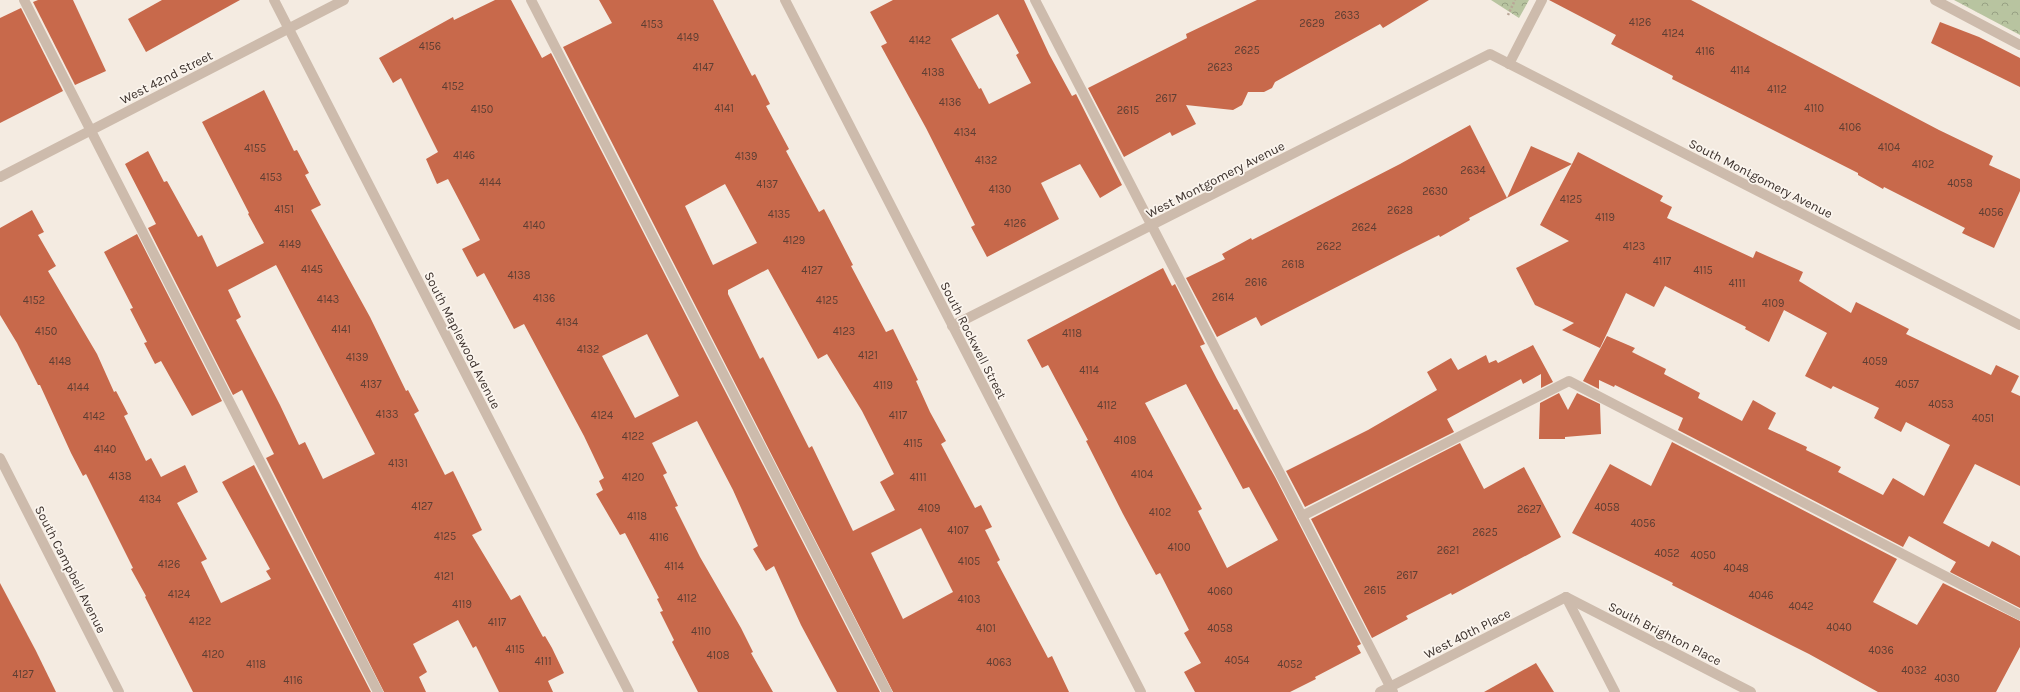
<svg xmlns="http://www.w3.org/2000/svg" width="2020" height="692" viewBox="0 0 2020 692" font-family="Karla,sans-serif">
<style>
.forest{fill:url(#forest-crowns)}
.building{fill:#c8694b;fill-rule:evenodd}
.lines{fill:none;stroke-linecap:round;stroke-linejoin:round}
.path{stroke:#b9a596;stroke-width:2.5;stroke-dasharray:2 2;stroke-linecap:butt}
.service{stroke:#cdbbac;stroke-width:10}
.minor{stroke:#cdbbac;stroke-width:10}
.labels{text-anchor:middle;stroke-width:3.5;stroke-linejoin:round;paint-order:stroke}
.number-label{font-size:11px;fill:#5e3e33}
.street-label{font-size:13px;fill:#3b302b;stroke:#fbf5ee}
</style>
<defs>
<pattern id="forest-crowns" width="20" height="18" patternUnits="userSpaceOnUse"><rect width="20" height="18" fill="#b8c4a0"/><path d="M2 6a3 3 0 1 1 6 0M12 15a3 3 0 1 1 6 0" fill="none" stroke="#97a083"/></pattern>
</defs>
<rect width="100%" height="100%" fill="#f4ebe1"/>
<!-- forest -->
<g class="forest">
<polygon points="1491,0 1529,0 1519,18"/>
<polygon points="1954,0 2020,0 2020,35"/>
</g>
<!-- building -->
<g class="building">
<polygon points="38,0 73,0 106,71 75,85 33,2"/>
<polygon points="162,0 240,0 146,52 128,19"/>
<path d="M495 0H511L542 58 551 53 880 692H837L801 625 774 566 766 571 753 549 758 546 733 490 697 421 652 443 667 473 663 475 678 506 675 507 700 557 741 628 753 652 751 653 773 692H698L672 642 674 640 660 612 663 611 657 599 659 598 625 533 620 535 596 494 603 490 599 481 604 478 584 436 524 324 514 329 484 273 477 277 462 249 480 240 448 179 437 184 426 159 438 152 401 78 393 83 379 58 453 17 454 20ZM647 334 679 396 635 418 602 356Z"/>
<path d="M599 0H713L752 76 755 74 770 104 766 106 789 149 786 151 819 212 824 209 853 265 851 266 886 332 893 329 918 380 916 381 930 412 946 441 941 444 975 508 981 505 992 527 985 530 1000 560 997 562 1048 658 1052 656 1069 692H893L563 47 612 23ZM725 184 757 243 713 265 685 206ZM768 269 818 359 827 354 862 411 894 474 880 482 895 510 853 531 812 446 809 448 763 357 760 359 728 294V290ZM921 528 953 592 903 619 871 553Z"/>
<path d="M893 0H1024L1049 54 1072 96 1076 94 1122 185 1100 198 1080 164 1041 183 1059 219 987 257 971 227 975 225 926 128 881 46 887 43 870 12ZM998 14 1019 53 1016 55 1031 83 989 104 981 88 979 89 951 39Z"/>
<polygon points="1257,0 1429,0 1383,28 1380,24 1275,82 1272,88 1264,92 1248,92 1242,105 1233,110 1186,105 1196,124 1172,136 1170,132 1124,157 1088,88 1187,38 1186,34"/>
<polygon points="1549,0 1691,0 1939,130 1993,156 1989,165 2020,179 2020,191 1994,248 1962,233 1965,228 1884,187 1883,189 1858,175 1858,173 1672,79 1673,76 1611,44 1616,35"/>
<polygon points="21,8 63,91 0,123 0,18"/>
<polygon points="1940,22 1979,37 2020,58 2020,87 1931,43"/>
<path d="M264 90 294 151 297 150 309 173 305 175 321 205 311 210 370 317 406 391 408 390 419 411 414 414 445 475 453 471 482 530 472 535 511 600 520 595 543 637 545 636 552 648 564 673 548 681 553 692H499L476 646 473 648 458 620 413 644 427 672 419 677 426 692H384L266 458 274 454 242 390 233 395 148 228 156 224 125 164 148 151 164 182 167 181 198 237 202 235 217 267 264 243 248 214 249 213 202 122ZM276 265 375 454 323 479 305 442 299 445 280 405 236 320 241 317 228 290Z"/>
<polygon points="1470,125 1507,198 1469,218 1470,220 1440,237 1439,235 1403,253 1261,326 1256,317 1217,337 1186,278 1225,259 1222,254 1251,238 1252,240 1400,164"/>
<polygon points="1531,146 1572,164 1578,152 1626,177 1663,196 1660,201 1672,207 1667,218 1753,258 1756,251 1803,272 1799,281 1851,313 1856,302 1909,329 1906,334 1991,375 1996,365 2019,376 2011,392 2020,396 2020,486 1975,464 1943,523 1989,547 1992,541 2020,556 2020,608 1950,572 1956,562 1909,536 1903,547 1678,430 1683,418 1615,385 1614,387 1599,380 1599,389 1583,381 1607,336 1635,348 1632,352 1666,369 1664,374 1700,393 1698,398 1742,421 1753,400 1776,413 1768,429 1807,447 1806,450 1841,467 1838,472 1883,495 1893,478 1924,496 1950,445 1906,422 1901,432 1874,418 1879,408 1833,386 1831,389 1805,376 1827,333 1784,310 1769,342 1745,329 1746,327 1665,286 1654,307 1626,293 1600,348 1562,330 1574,323 1535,305 1516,268 1569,241 1540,225 1572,164 1507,198"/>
<polygon points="32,210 44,232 38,235 56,266 48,271 97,354 114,392 116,391 128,414 124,416 146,461 151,458 161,477 185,465 198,492 177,503 207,559 201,562 221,603 271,579 266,571 270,569 222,482 254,465 371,692 193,692 145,597 146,596 131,569 133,568 86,474 83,476 71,453 40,385 38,385 17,343 0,315 0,228"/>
<polygon points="137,234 222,401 192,416 161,361 155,364 144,343 147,342 130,309 133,308 104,252"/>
<path d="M1163 268 1172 286 1175 284 1205 344 1200 346 1217 379 1234 410 1237 409 1275 477 1361 644 1357 646 1361 653 1315 677 1316 679 1290 692H1195L1184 672 1201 663 1184 633 1189 630 1160 573 1156 575 1123 514 1086 441 1088 440 1048 365 1042 368 1027 340ZM1186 384 1243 489 1249 487 1278 540 1227 568 1198 511 1202 509 1145 403Z"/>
<polygon points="1533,345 1553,382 1541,388 1541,374 1523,384 1521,379 1447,419 1454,432 1305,507 1286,471 1368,430 1437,390 1427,372 1451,358 1458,370 1486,355 1489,363 1496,360 1498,363"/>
<polygon points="1559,393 1568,410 1577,393 1600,404 1601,434 1565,437 1565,439 1539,439 1540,403"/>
<polygon points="1672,442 1897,559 1873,602 1917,625 1943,583 2020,621 2020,647 1996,692 1878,692 1809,654 1672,585 1673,583 1572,533 1610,464 1651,486"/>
<polygon points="1460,443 1484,489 1524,467 1561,537 1452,595 1451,593 1406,616 1408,619 1372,638 1311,519"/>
<polygon points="0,583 36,651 56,692 0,692"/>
<polygon points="1536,663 1554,692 1484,692"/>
</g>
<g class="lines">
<!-- path -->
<polyline class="path" points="1508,15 1515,0"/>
<!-- service -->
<g class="service">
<polyline points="24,0 378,692"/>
<polyline points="531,0 887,692"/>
<polyline points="1035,0 1393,692"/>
<polyline points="1935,0 2020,45"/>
<polyline points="1509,64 1542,0"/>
<polyline points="1302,516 1569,381 2020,615"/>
</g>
<!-- minor -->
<g class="minor">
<polyline points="274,0 629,692"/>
<polyline points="785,0 1141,692"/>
<polyline points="0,177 344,0"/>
<polyline points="952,326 1490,54 2020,325"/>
<polyline points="0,458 119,692"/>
<polyline points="1566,597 1751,692"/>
<polyline points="1566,597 1615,692"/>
<polyline points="1380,692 1566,597"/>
</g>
</g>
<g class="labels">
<!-- number labels -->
<g class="number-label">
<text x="1347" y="19">2633</text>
<text x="1640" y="26">4126</text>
<text x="1312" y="27">2629</text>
<text x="652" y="28">4153</text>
<text x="1673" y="37">4124</text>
<text x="688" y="41">4149</text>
<text x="920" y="44">4142</text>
<text x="430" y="50">4156</text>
<text x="1247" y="54">2625</text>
<text x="1705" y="55">4116</text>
<text x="703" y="71">4147</text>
<text x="1220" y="71">2623</text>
<text x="1740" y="74">4114</text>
<text x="933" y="76">4138</text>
<text x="453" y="90">4152</text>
<text x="1777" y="93">4112</text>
<text x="1166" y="102">2617</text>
<text x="950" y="106">4136</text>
<text x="724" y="112">4141</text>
<text x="1814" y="112">4110</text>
<text x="482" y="113">4150</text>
<text x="1128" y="114">2615</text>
<text x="1850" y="131">4106</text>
<text x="965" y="136">4134</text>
<text x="1889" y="151">4104</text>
<text x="255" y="152">4155</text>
<text x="464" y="159">4146</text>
<text x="746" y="160">4139</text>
<text x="986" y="164">4132</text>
<text x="1923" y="168">4102</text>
<text x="1473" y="174">2634</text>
<text x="271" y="181">4153</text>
<text x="490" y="186">4144</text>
<text x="1960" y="187">4058</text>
<text x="767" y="188">4137</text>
<text x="1000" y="193">4130</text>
<text x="1435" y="195">2630</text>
<text x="1571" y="203">4125</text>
<text x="284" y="213">4151</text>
<text x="1400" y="214">2628</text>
<text x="1991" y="216">4056</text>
<text x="779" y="218">4135</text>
<text x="1605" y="221">4119</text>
<text x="1015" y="227">4126</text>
<text x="534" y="229">4140</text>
<text x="1364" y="231">2624</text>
<text x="794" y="244">4129</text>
<text x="290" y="248">4149</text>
<text x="1329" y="250">2622</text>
<text x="1634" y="250">4123</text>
<text x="1662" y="265">4117</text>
<text x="1293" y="268">2618</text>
<text x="312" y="273">4145</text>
<text x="812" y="274">4127</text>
<text x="1703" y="274">4115</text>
<text x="519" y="279">4138</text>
<text x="1256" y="286">2616</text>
<text x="1737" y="287">4111</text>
<text x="1223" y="301">2614</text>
<text x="544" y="302">4136</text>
<text x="328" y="303">4143</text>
<text x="34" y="304">4152</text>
<text x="827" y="304">4125</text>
<text x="1773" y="307">4109</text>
<text x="567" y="326">4134</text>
<text x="341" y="333">4141</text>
<text x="46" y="335">4150</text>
<text x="844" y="335">4123</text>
<text x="1072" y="337">4118</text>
<text x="588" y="353">4132</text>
<text x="868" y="359">4121</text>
<text x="357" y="361">4139</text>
<text x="60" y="365">4148</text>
<text x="1875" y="365">4059</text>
<text x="1089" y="374">4114</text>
<text x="371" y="388">4137</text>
<text x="1907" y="388">4057</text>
<text x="883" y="389">4119</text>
<text x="78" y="391">4144</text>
<text x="1941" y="408">4053</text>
<text x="1107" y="409">4112</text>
<text x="387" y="418">4133</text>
<text x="602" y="419">4124</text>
<text x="898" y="419">4117</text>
<text x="94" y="420">4142</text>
<text x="1983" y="422">4051</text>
<text x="633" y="440">4122</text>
<text x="1125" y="444">4108</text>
<text x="913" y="447">4115</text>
<text x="105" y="453">4140</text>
<text x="398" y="467">4131</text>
<text x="1142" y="478">4104</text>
<text x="120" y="480">4138</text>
<text x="633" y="481">4120</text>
<text x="918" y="481">4111</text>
<text x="150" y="503">4134</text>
<text x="422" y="510">4127</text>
<text x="1607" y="511">4058</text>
<text x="929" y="512">4109</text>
<text x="1529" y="513">2627</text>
<text x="1160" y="516">4102</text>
<text x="637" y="520">4118</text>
<text x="1643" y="527">4056</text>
<text x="958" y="534">4107</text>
<text x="1485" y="536">2625</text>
<text x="445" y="540">4125</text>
<text x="659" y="541">4116</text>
<text x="1179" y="551">4100</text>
<text x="1448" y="554">2621</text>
<text x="1667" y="557">4052</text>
<text x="1703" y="559">4050</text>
<text x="969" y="565">4105</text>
<text x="169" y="568">4126</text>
<text x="674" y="570">4114</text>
<text x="1736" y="572">4048</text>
<text x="1407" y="579">2617</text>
<text x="444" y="580">4121</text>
<text x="1375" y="594">2615</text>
<text x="1220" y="595">4060</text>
<text x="179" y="598">4124</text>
<text x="1761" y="599">4046</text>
<text x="687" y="602">4112</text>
<text x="969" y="603">4103</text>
<text x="462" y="608">4119</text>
<text x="1801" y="610">4042</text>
<text x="200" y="625">4122</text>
<text x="497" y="626">4117</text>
<text x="1839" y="631">4040</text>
<text x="986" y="632">4101</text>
<text x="1220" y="632">4058</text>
<text x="701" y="635">4110</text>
<text x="515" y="653">4115</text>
<text x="1881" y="654">4036</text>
<text x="213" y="658">4120</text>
<text x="718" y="659">4108</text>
<text x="1237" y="664">4054</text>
<text x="543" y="665">4111</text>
<text x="999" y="666">4063</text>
<text x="256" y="668">4118</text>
<text x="1290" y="668">4052</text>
<text x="1914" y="674">4032</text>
<text x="23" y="678">4127</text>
<text x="1947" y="682">4030</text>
<text x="293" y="684">4116</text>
</g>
<!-- street labels -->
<g class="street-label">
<text transform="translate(166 77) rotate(-27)" y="5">West 42nd Street</text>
<text transform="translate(1761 178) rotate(27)" y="5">South Montgomery Avenue</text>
<text transform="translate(1215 179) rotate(-27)" y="5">West Montgomery Avenue</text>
<text transform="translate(463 340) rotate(63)" y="5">South Maplewood Avenue</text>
<text transform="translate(974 340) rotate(63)" y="5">South Rockwell Street</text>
<text transform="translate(71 569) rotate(63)" y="5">South Campbell Avenue</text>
<text transform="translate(1467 633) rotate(-27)" y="5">West 40th Place</text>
<text transform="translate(1665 633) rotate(27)" y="5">South Brighton Place</text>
</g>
</g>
</svg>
